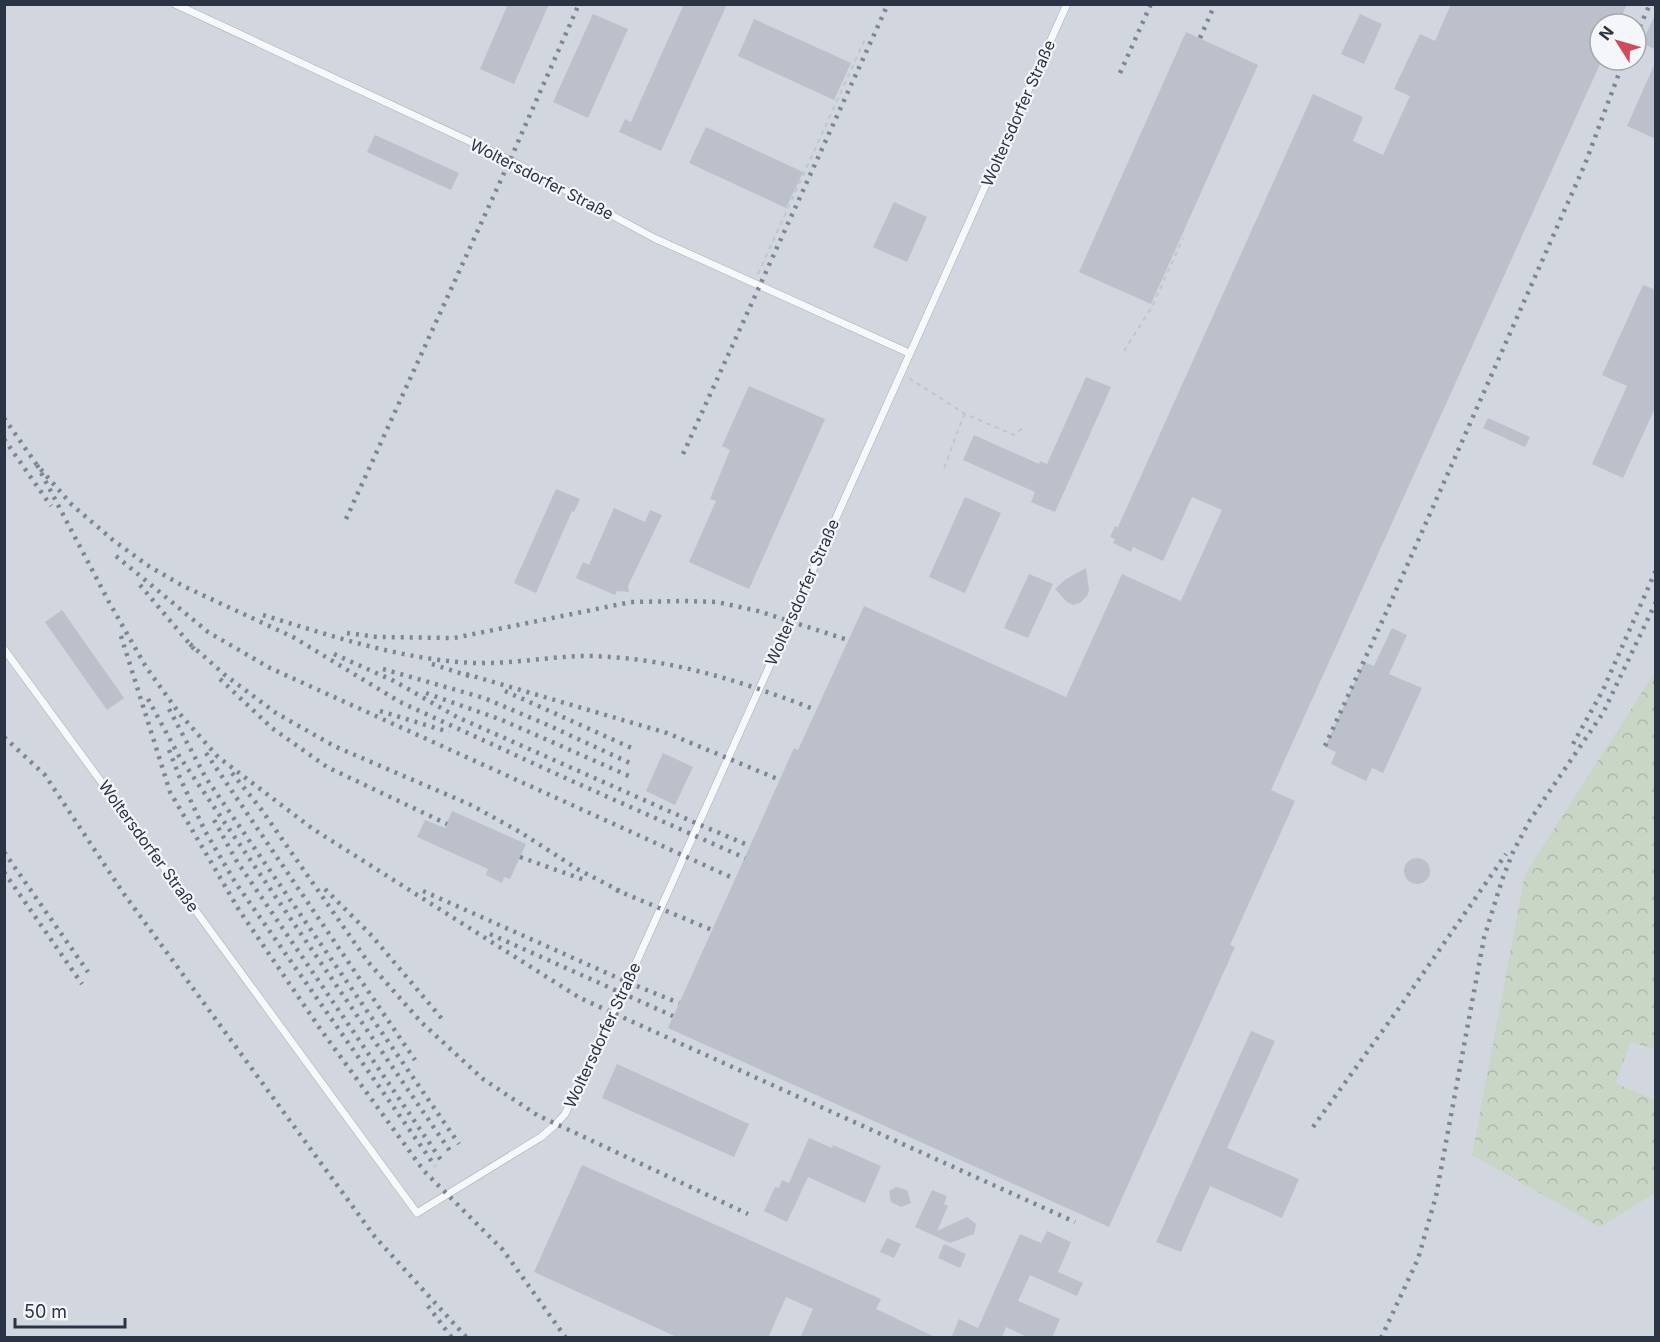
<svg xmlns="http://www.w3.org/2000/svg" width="1660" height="1342" viewBox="0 0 1660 1342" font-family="Inter,sans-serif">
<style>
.built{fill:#d2d6de;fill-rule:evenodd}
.forest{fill:url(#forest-crowns)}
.building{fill:#bbc0ca}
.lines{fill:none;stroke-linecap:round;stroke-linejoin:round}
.service-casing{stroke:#a9aeb7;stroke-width:8}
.path{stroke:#c2c5cb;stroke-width:2;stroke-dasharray:4.5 4.5;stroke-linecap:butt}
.service{stroke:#f7f8fa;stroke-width:7}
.rail{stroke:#7d8696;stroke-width:4.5;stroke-dasharray:3 6;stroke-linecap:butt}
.labels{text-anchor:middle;stroke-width:4.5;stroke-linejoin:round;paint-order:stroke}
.street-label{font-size:16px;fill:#2b3445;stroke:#f4f6f9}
</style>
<defs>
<pattern id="forest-crowns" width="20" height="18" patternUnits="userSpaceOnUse" patternTransform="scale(1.5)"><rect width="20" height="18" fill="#c9d6c5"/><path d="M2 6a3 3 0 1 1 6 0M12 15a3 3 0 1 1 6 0" fill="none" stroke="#adb8ab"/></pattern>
</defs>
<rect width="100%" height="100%" fill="#e4e7ec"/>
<!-- built -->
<path class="built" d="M5 5H1655V1337H5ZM1600 24H1636V60H1600Z"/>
<!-- forest -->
<polygon class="forest" points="1655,672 1655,1049 1631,1042 1615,1083 1655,1100 1655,1193 1600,1227 1472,1155 1525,874"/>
<!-- building -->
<g class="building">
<polygon points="508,4 549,4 514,84 480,69"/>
<polygon points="684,4 727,4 661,151 619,132 625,119 631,122"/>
<polygon points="1451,4 1627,4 1618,24 1600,24 1600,64 1271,790 1295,801 1230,945 1235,947 1109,1227 668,1028 794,748 798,750 864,606 1066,697 1122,574 1181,601 1222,510 1192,497 1163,561 1133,547 1131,552 1113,543 1115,539 1110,537 1115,526 1118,527 1313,94 1363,117 1353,141 1383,155 1410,96 1394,89 1420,34 1435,41"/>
<polygon points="1656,13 1656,50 1642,43"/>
<polygon points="593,14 628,29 588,118 553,102"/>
<polygon points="1360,14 1382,24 1364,64 1341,54"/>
<polygon points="754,19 851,63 834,100 738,56"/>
<polygon points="1186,32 1258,65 1151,304 1079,272"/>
<polygon points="1656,61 1656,139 1627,126"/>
<polygon points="706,127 803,172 786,208 689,163"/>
<polygon points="375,135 459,173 451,190 367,152"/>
<polygon points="894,202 927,217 907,262 873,247"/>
<polygon points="1643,285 1656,290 1656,406 1623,478 1592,464 1627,386 1602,375"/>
<polygon points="1086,377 1111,387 1055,512 1031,502 1035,492 963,460 974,435 1039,464 1040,461 1047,464"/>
<polygon points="749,386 825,419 749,589 689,562 716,501 710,499 730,450 722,446"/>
<polygon points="1488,418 1530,437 1525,447 1483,428"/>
<polygon points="556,489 580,499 574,512 572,511 536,593 514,583"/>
<polygon points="965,497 1001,513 965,593 929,577"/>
<polygon points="614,508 645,522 650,510 662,515 628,586 629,592 617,591 615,595 576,578 583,562 589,565"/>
<polygon points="1086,568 1089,590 1087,596 1080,603 1073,605 1067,602 1055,589 1066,579"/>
<polygon points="1029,574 1053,584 1028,638 1004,628"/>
<polygon points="62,610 124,698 107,710 45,622"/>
<polygon points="1392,628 1407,635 1389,674 1422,688 1383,773 1372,768 1366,781 1331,764 1336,752 1325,747 1364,662 1374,666"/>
<polygon points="663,753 693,767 675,805 646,791"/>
<polygon points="452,811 526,844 510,879 504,877 502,883 486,875 488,869 417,837 425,820 445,828"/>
<circle cx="1417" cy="871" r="13"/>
<polygon points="1251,1031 1275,1041 1227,1148 1299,1179 1282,1218 1210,1186 1181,1252 1156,1242"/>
<polygon points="617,1064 749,1124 734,1157 602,1098"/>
<polygon points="809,1138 832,1148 833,1145 881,1166 865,1203 808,1177 787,1222 764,1211 775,1187 779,1188 782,1180 789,1183"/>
<polygon points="582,1165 881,1299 876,1309 937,1338 800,1338 813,1309 786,1297 768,1338 679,1338 534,1272"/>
<polygon points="896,1187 907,1190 911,1203 901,1207 891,1202 889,1191"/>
<polygon points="932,1190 947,1196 944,1204 948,1206 937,1231 967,1217 976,1224 974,1234 950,1243 915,1227"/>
<polygon points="1047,1231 1071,1242 1058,1272 1083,1283 1077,1296 1030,1275 1018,1301 1060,1319 1052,1338 1029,1338 1006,1327 1002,1338 951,1338 959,1319 978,1328 1020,1234 1041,1243"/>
<polygon points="887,1238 901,1244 894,1258 880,1252"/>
<polygon points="944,1244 966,1254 960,1268 938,1258"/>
</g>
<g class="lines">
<!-- service casing -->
<g class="service-casing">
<g id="service">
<polyline points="175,4 510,160 654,238 909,353"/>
<polyline points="4,649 417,1213 541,1137 556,1124 565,1114 614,1012 1067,4"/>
</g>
</g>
<!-- path -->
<g class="path">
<polyline points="758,274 866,37"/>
<polyline points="1124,351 1153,305 1183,238"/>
<polyline points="909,378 965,414"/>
<path d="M944 468C952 450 956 432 965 414L1014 435 1024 427"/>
</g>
<!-- service -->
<use href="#service" class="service"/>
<!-- rail -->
<g class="rail">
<polyline points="1636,35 1650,4"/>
<polyline points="1200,38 1215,4"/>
<polyline points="1120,73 1151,4"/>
<polyline points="4,418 37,465 72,505 113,540 147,565 183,586 293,637 400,702 572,781 745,858"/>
<polyline points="4,439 51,506"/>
<polyline points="683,454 888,4"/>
<polyline points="37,465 109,602 146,667 179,713 218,757 313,829 580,998 1075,1222"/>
<polyline points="346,519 510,160 579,4"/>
<polyline points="116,556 208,632 270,668 735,879"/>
<polyline points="140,585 194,649"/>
<path d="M263 615C332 636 402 660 475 663 511 664 547 657 583 656 664 656 742 681 816 710"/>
<polyline points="347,633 377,637 454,638 631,602 685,601 717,602 758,611 848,640"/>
<polyline points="121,636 170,792 239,910 321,1030 424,1171 503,1250 566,1338"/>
<polyline points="190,644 225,675 276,713 334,746 471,805 520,832 579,870 624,893"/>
<polyline points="334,654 394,681 457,717 698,824 750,846"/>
<polyline points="432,664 472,677"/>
<polyline points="383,669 484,698 550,726 632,764"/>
<polyline points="466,674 667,733 780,780"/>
<polyline points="220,679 272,728 327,767 447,824"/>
<polyline points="505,691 636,750"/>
<polyline points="426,693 502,720 629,776"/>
<polyline points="148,699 179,756 450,1151"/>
<polyline points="169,709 206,778 459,1144"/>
<polyline points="380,711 449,732"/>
<polyline points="4,737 45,775 124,894 375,1237 467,1338"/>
<polyline points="1573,744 1603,690 1656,570"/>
<polyline points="1325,746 1390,604 1585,164 1624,60"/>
<polyline points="169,750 180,778 205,831 235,882 435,1166"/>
<polyline points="206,753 415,1060"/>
<polyline points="232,773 261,809 368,962 421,1022 483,1079 537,1115 748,1214"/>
<polyline points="214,820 236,860 441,1160"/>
<polyline points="4,852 88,972"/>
<polyline points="520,857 585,880"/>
<polyline points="4,872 82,984"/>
<polyline points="325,889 372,936 443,1020"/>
<polyline points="616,890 712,930"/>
<polyline points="423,891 627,982 679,1003"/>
<polyline points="490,934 673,1016"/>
<polyline points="1313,1127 1399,1008 1506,854"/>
<polyline points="428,1306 452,1338"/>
<polyline points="1381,1338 1418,1259 1436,1196 1484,938 1502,880 1513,852 1530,820 1603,713 1656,602"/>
</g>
</g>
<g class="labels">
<!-- street labels -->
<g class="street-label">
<text transform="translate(1018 113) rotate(-66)" y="6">Woltersdorfer Straße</text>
<text transform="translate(542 179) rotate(27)" y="6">Woltersdorfer Straße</text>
<text transform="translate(802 592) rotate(-66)" y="6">Woltersdorfer Straße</text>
<text transform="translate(149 846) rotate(54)" y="6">Woltersdorfer Straße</text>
<text transform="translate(602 1035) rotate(-65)" y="6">Woltersdorfer Straße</text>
</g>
</g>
<!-- border -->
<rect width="1660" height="1342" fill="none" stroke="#2b3445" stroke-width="12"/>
<!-- north arrow -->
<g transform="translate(1618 42) rotate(307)"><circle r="28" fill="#f4f6f9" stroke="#a4a8b1" stroke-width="1.5"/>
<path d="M0-4.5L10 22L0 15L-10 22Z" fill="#d1495b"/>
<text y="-9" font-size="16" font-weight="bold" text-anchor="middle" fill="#2b3445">N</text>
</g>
<!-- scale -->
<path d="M15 1318v9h110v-9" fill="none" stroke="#2b3445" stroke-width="3"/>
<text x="24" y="1318" font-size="18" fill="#2b3445" stroke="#f4f6f9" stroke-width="4.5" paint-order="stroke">50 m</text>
</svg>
